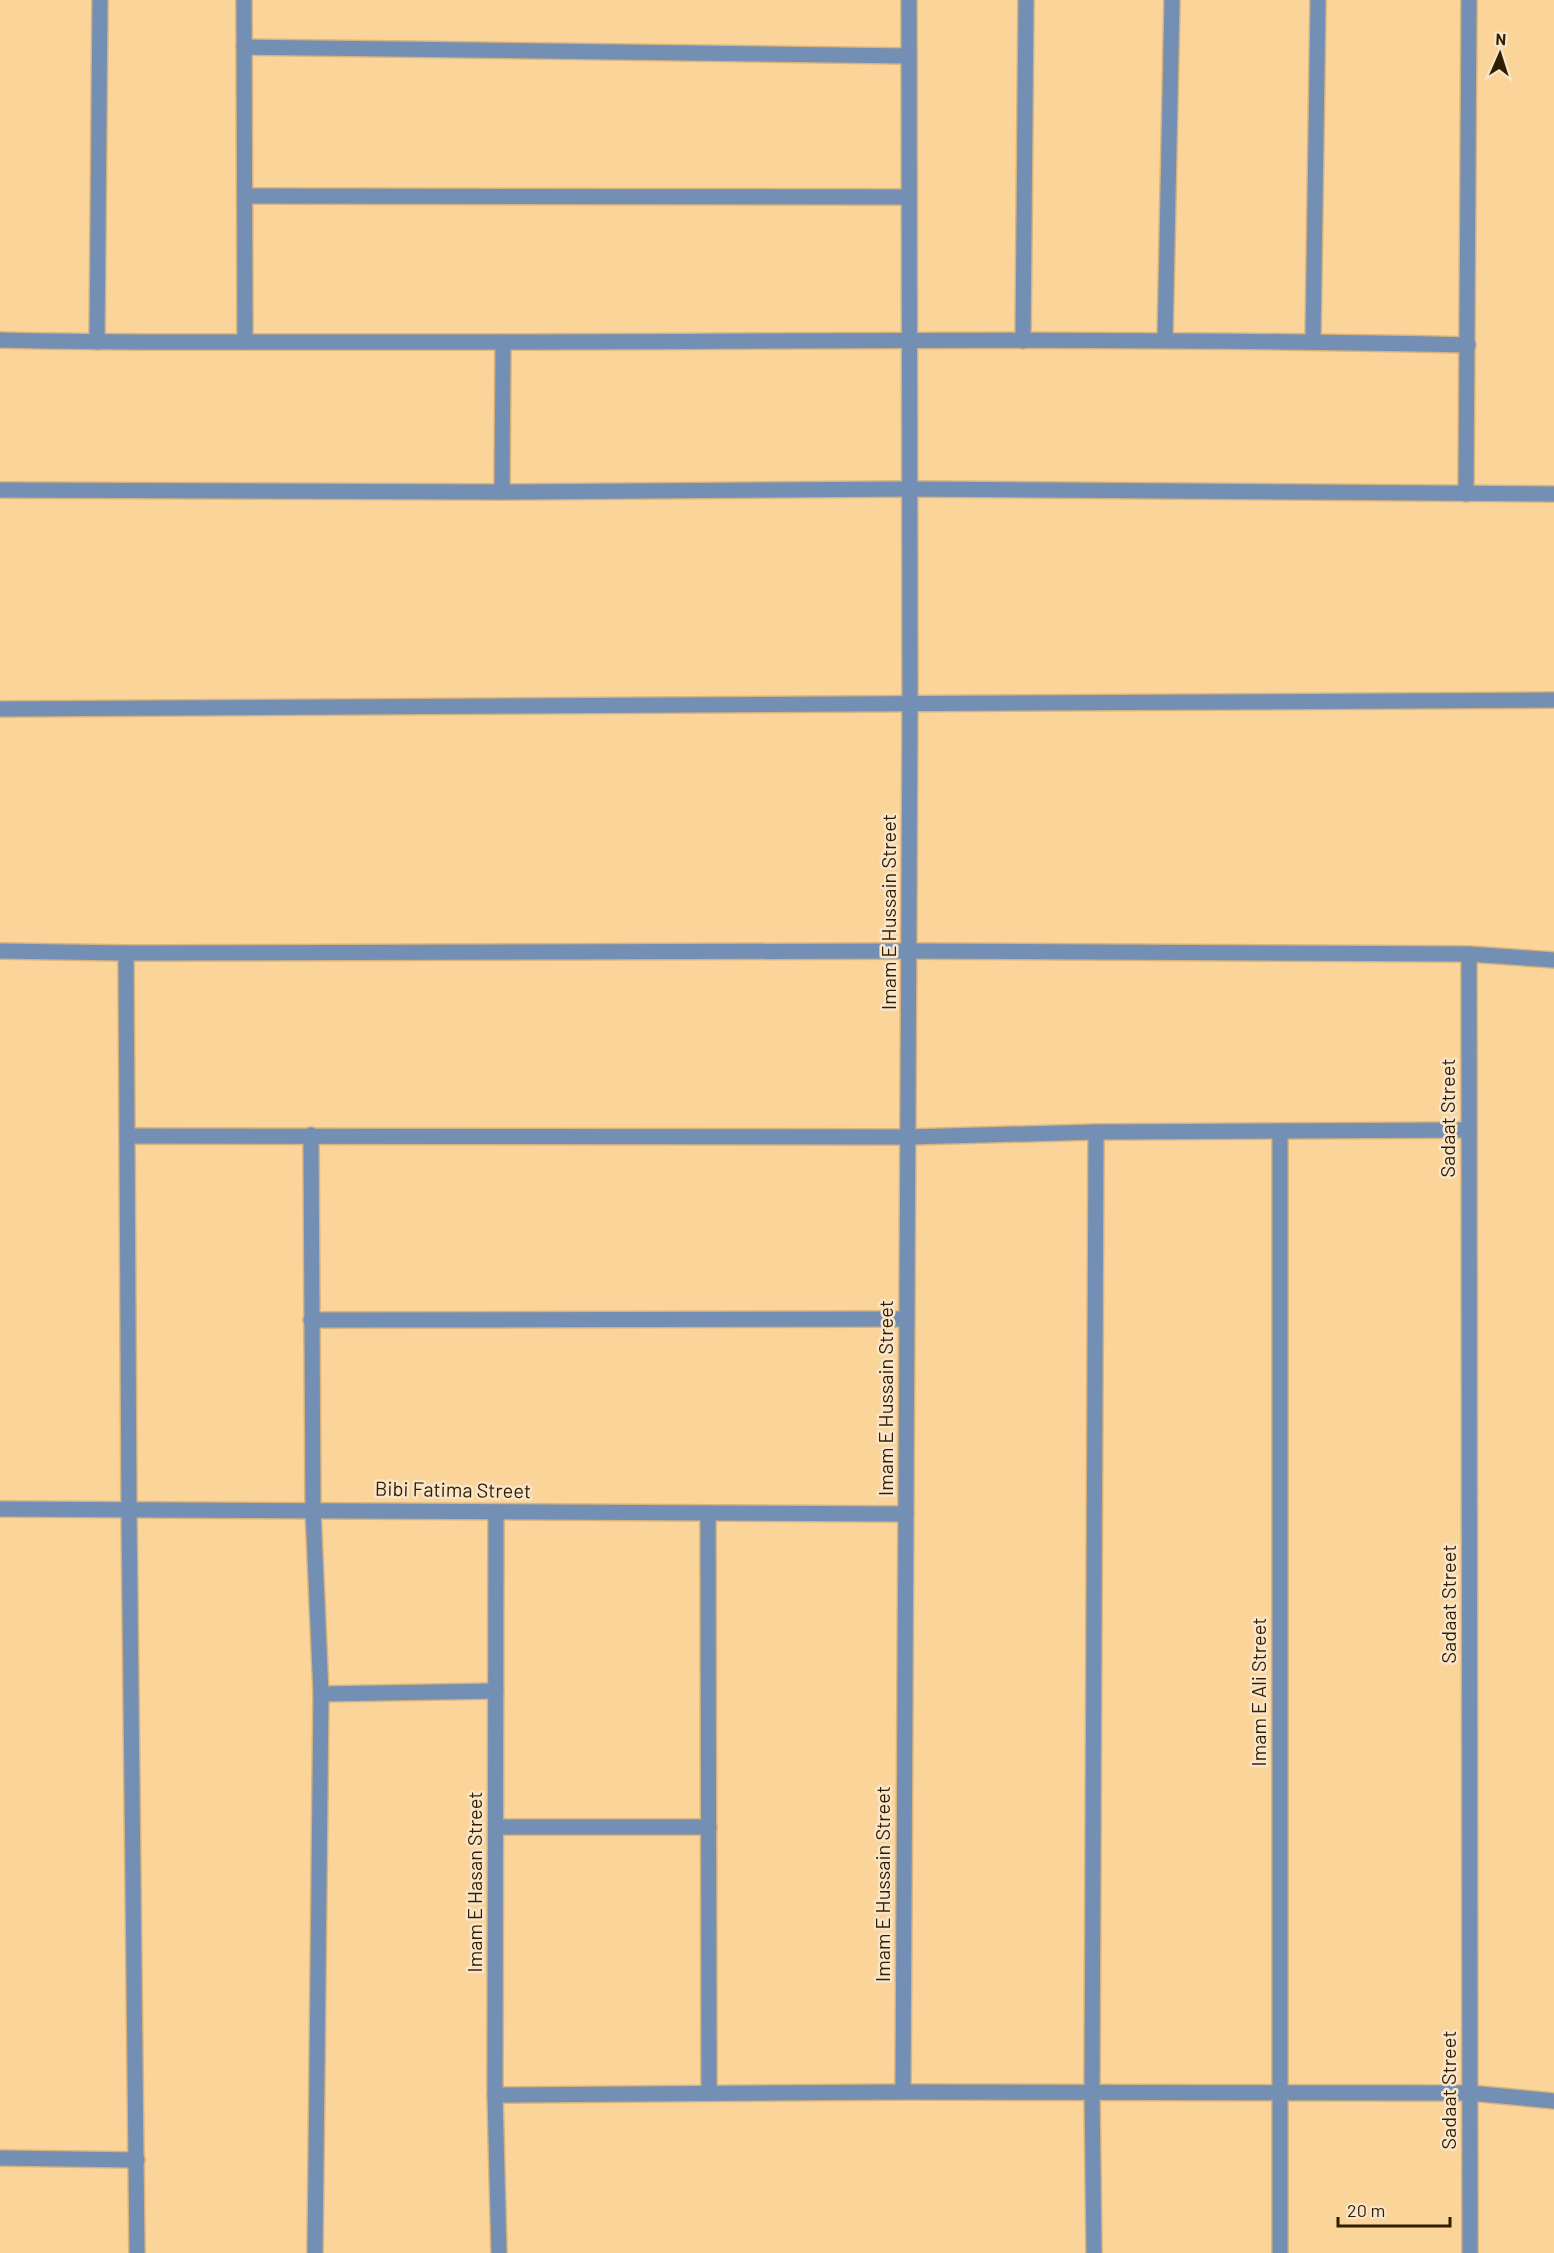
<svg xmlns="http://www.w3.org/2000/svg" width="1554" height="2253" viewBox="0 0 1554 2253" font-family="Barlow,sans-serif">
<style>
.lines{fill:none;stroke-linecap:round;stroke-linejoin:round}
.minor-casing{stroke:#d7b37e;stroke-width:18}
.minor{stroke:#748fb4;stroke-width:15}
.labels{text-anchor:middle;stroke-width:5;stroke-linejoin:round;paint-order:stroke}
.street-label{font-size:20px;fill:#311e00;stroke:#f9e5c9}
</style>
<rect width="100%" height="100%" fill="#fbd49a"/>
<g class="lines">
<!-- minor casing -->
<g class="minor-casing">
<g id="minor">
<polyline points="244,0 245,342"/>
<polyline points="909,0 910,703"/>
<polyline points="244,47 909,56"/>
<polyline points="245,196 909,197"/>
<path d="M0 340C113 343 226 342 339 342 716 343 1092 336 1468 345"/>
<polyline points="1165,340 1172,0"/>
<polyline points="1023,341 1026,0"/>
<polyline points="1313,341 1318,0"/>
<polyline points="97,342 100,0"/>
<polyline points="0,490 502,492 910,489 1554,494"/>
<polyline points="502,492 503,342"/>
<polyline points="1466,494 1469,0"/>
<polyline points="0,709 1554,700"/>
<polyline points="0,951 126,953 909,951 1469,954 1554,960"/>
<polyline points="126,953 129,1510 137,2253"/>
<polyline points="1469,954 1470,2253"/>
<polyline points="311,1135 313,1510 321,1694 315,2253"/>
<polyline points="127,1136 909,1137 1096,1132 1469,1130"/>
<polyline points="311,1320 907,1319"/>
<polyline points="0,1509 906,1514"/>
<polyline points="496,1512 495,2095 499,2253"/>
<polyline points="708,1513 709,2093"/>
<polyline points="321,1694 496,1691"/>
<polyline points="496,1827 709,1827"/>
<polyline points="903,2092 910,704"/>
<polyline points="495,2095 903,2092 1470,2093 1554,2101"/>
<polyline points="0,2158 137,2160"/>
<polyline points="1094,2253 1092,2092 1096,1132"/>
<polyline points="1280,2253 1280,1131"/>
</g>
</g>
<!-- minor -->
<use href="#minor" class="minor"/>
</g>
<g class="labels">
<!-- street labels -->
<g class="street-label">
<text transform="translate(889 912) rotate(-90)" y="7">Imam E Hussain Street</text>
<text transform="translate(1448 1118) rotate(-90)" y="7">Sadaat Street</text>
<text transform="translate(886 1398) rotate(-90)" y="7">Imam E Hussain Street</text>
<text transform="translate(453 1490) rotate(1)" y="7">Bibi Fatima Street</text>
<text transform="translate(1449 1604) rotate(-90)" y="7">Sadaat Street</text>
<text transform="translate(1259 1692) rotate(-90)" y="7">Imam E Ali Street</text>
<text transform="translate(475 1882) rotate(-90)" y="7">Imam E Hasan Street</text>
<text transform="translate(883 1884) rotate(-90)" y="7">Imam E Hussain Street</text>
<text transform="translate(1449 2090) rotate(-90)" y="7">Sadaat Street</text>
</g>
</g>
<!-- north arrow -->
<g transform="translate(1500 54) rotate(3)" stroke="#f9e5c9" stroke-width="4.5" paint-order="stroke">
<path d="M0-4.5L10 22L0 15L-10 22Z" fill="#311e00"/>
<text y="-9" font-size="16" font-weight="bold" text-anchor="middle" fill="#311e00">N</text>
</g>
<!-- scale -->
<path d="M1338 2217v9h112v-9" fill="none" stroke="#311e00" stroke-width="3"/>
<text x="1347" y="2217" font-size="18" fill="#311e00" stroke="#f9e5c9" stroke-width="4.5" paint-order="stroke">20 m</text>
</svg>
